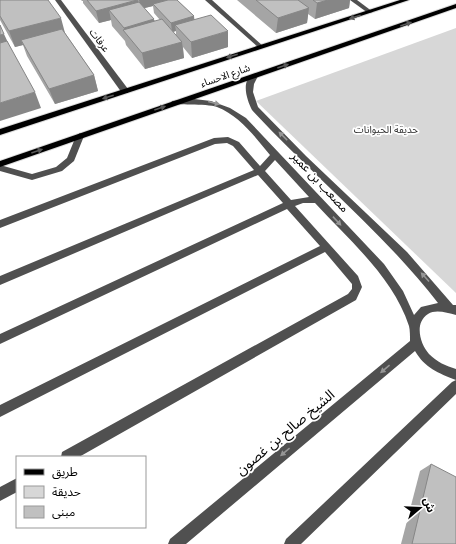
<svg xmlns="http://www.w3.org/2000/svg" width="456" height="544" viewBox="0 0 456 544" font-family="Raleway,'Noto Sans Arabic',sans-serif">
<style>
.green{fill:#d7d7d7}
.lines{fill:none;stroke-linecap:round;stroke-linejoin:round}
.major-casing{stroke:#dbdbdb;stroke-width:2}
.minor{fill:#505050;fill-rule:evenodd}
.major{fill:#000;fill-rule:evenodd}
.wall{fill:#a5a5a5;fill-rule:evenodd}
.shaded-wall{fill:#868686}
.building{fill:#c0c0c0;stroke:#868686}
.oneway{fill:#595959}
.oneway2{fill:#969696}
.labels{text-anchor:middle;stroke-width:3.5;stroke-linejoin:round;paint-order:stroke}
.far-street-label{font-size:10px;fill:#000;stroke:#fff}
.far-park-label{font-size:10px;fill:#2e2e2e;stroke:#fff}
.street-label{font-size:12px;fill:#000;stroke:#fff}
.near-street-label{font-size:14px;fill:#000;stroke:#fff}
</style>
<rect width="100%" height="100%" fill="#fff"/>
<!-- green -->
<polygon class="green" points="456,28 456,293 256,101"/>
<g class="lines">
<!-- major casing -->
<g class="major-casing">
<g id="major">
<polygon points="400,0 409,0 0,135 0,129"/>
<polygon points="456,4 456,8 0,167 0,161"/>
</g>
</g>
<!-- minor -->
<g class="minor">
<polygon points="55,0 61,0 128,89 128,93 122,93"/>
<polygon points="205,0 212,0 263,46 263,48 259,48"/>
<polygon points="350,0 357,0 373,12 368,13"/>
<path d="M254 74 258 76 254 84 253 92 258 107 306 156 407 252 453 305H456V315C447 313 436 309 428 314 414 323 420 344 429 354 437 362 446 366 456 369V394L301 544H284L286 539 452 382 456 380C438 373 425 368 415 351L186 544H168L170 539 410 341C410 336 410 330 409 326 393 277 349 240 315 203H303L295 206 358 276 362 287 356 300 79 457H61L62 452 348 294 352 289V284L325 252 0 417V405L320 246 287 209 0 344V334L283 203 258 175 0 285V276L254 170 233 146 227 143 215 144 0 228V220L214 138 228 137 239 142 260 166 270 155C255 137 240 116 217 107 206 103 174 106 171 103L172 101 194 99 211 101 230 108 246 118 384 264 403 291 414 315 421 307 438 303C383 232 313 176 252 110 247 100 240 80 254 74ZM275 160 309 197 291 200 265 171Z"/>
<polygon points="80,133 84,136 74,161 62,171 32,180 0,171 0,165 32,174 56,167 67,158 76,136"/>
<polygon points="17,478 17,492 0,501 0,487"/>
</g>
<!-- major -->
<use href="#major" class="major"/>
</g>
<!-- wall -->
<g class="wall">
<polygon points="0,0 65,33 94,75 98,91 55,104 27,56 23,45 15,47 0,20"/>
<path d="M81 0H177L194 16V20L228 47 192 58 183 47 184 58 145 69 126 45 125 41 112 26 111 20 99 23 83 3V1H82ZM153 6 154 13 160 20 155 21 144 8ZM176 31V35L173 32Z"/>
<polygon points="237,0 350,0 349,8 315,19 308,14 307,23 276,33"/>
<polygon points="431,464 456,544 401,544 420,471"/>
</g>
<!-- shaded-wall -->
<g class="shaded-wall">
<polygon points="138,0 140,12 109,10 111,20 99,23 96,11"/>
<polygon points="139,0 177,0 153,4 153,6 141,9"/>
<polygon points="328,0 350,0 349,8 315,19 317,3"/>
<polygon points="309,8 307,23 276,33 278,18"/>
<polygon points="194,16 195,25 175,25 176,31 172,32 171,23"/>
<polygon points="61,18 65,33 21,40 23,45 15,47 9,31"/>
<polygon points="154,19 156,35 125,32 124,28"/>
<polygon points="228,31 228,47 192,58 191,42"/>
<polygon points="4,34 11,49 0,52 0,35"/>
<polygon points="182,42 184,58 145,69 142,53"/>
<polygon points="94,75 98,91 55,104 49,89"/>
<polygon points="35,92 41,108 0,121 0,103"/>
</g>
<!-- building -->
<g class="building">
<polygon points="0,0 48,0 61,18 9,31 0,16"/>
<polygon points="87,0 137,0 96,11"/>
<polygon points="168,0 177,0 194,16 171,23 153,4"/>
<polygon points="256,0 298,0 309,8 278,18"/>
<polygon points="313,0 328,0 317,3"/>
<polygon points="139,2 154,19 124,28 109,10"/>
<polygon points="211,15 228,31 191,42 175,25"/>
<polygon points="162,19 182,42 142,53 123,30"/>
<polygon points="0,25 4,34 0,35"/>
<polygon points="62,29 94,75 49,89 21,40"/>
<polygon points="7,41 35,92 0,103 0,43"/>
<polygon points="431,464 456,477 456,544 412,544"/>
</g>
<!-- one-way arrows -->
<defs><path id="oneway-solid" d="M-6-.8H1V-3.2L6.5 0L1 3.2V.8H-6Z"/></defs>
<g class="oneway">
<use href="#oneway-solid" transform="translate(355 17) rotate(162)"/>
<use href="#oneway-solid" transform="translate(406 24) rotate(-19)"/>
<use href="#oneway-solid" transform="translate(232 56) rotate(162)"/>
<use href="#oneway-solid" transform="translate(283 66) rotate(-19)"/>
<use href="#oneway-solid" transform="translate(108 97) rotate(162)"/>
<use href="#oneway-solid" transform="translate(160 108) rotate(-19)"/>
<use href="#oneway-solid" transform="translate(37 151) rotate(-19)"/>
</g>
<g class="oneway2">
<use href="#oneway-solid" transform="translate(214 103) rotate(14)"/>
<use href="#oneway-solid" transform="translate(283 136) rotate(-135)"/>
<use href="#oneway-solid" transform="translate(337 221) rotate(47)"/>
<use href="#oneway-solid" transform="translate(425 277) rotate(-132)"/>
<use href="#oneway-solid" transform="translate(385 369) rotate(140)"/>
<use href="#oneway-solid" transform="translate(285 452) rotate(140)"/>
</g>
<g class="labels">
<!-- far-street labels -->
<g class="far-street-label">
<text transform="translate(100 40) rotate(53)" y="4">عرفات</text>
<text transform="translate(225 75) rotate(-19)" y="4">شارع الاحساء</text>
</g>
<!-- far-park labels -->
<g class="far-park-label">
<text x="386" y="133">حديقة الحيوانات</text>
</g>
<!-- street labels -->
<g class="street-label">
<text transform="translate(320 182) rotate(47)" y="4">مصعب بن عمير</text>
</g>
<!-- near-street labels -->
<g class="near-street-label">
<text transform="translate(285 432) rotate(-40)" y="5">الشيخ صالح بن غصون</text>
</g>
</g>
<!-- legend -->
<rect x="16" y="456" width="130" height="72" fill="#ffffff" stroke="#999999"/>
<rect x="24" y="469" width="20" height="6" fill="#000000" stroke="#999999"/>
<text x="52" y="476" font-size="12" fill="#000000">طريق</text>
<rect x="24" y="486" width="20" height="12" fill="#d7d7d7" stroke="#999999"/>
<text x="52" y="496" font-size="12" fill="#000000">حديقة</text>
<rect x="24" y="506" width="20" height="12" fill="#c0c0c0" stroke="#999999"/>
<text x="52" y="516" font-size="12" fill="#000000">مبنى</text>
<!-- north arrow -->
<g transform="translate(420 508) rotate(71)" stroke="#ffffff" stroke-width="3" paint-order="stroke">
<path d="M0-3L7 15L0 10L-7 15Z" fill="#000000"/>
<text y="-6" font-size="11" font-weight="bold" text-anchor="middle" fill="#000000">ش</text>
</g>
</svg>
